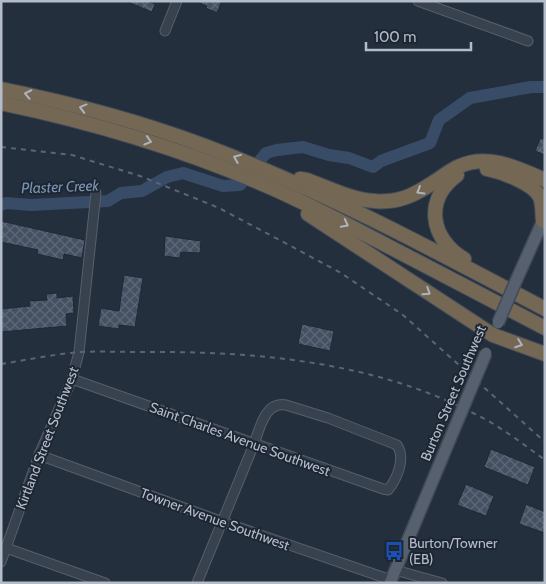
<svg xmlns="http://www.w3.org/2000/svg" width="546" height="584" viewBox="0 0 546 584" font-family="Cabin,sans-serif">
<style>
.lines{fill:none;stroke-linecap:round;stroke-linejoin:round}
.river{stroke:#394c67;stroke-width:12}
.building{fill:url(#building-cross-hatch);stroke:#1f2835}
.minor-casing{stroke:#565f6c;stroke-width:11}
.major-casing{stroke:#414a57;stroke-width:14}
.highway-casing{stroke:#434c59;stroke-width:16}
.minor{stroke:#38414e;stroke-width:9}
.major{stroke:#56606e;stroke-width:11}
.highway{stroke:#746855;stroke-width:14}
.rail{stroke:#5a6575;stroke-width:2;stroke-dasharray:5 5;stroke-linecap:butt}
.major-bridge-casing{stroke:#414a57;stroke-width:14;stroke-linecap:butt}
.major-bridge{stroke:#56606e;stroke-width:11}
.oneway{stroke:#aeb4bd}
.labels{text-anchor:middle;stroke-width:4;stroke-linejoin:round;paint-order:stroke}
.street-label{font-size:14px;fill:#b4bcc9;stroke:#1d2633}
.poi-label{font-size:14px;fill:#b4bcc9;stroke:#1d2633;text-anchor:start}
.water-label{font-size:15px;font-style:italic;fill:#7c92b1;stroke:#1d2633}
</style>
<defs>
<pattern id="building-cross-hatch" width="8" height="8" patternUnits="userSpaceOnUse" patternTransform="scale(1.25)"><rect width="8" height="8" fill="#455162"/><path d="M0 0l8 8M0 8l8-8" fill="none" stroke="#5d6877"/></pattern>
</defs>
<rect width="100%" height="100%" fill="#242f3e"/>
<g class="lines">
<!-- river -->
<polyline class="river" points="1,205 6,203 31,205 108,201 121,193 142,191 167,177 183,173 223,186 240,185 266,153 277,150 303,147 329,155 349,158 373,167 381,161 430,143 439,120 470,98 531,87 545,87"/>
</g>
<!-- building -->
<g class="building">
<polygon points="126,1 148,1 155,4 152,12"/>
<polygon points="195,1 222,1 217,13 206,8 207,6"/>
<polygon points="545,138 545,155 535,151 540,139"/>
<polygon points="1,221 85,240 82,258 64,254 63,260 37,254 38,250 1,242"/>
<polygon points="165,236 201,241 200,253 181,252 180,258 164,256"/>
<polygon points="124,275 143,278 135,327 119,325 119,329 98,326 101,308 119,311"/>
<polygon points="57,293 57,298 73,296 74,313 66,314 67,326 1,332 1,309 30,306 29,301 47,300 46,294"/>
<polygon points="302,324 334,331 330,351 298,344"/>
<polygon points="491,449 535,467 528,485 484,467"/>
<polygon points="466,484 494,496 486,516 457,505"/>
<polygon points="526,504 545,512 545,533 519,524"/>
</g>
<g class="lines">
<!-- minor casing -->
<g class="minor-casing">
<g id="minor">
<polyline points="418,1 528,41"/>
<polyline points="165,31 177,1"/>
<path d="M72 379 383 489 388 490C397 479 406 458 397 445L328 418 286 405C265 401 260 428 254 444L252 449 197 583"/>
<polyline points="39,455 223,522 391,580"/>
<polyline points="6,548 105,583"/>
<polyline points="1,562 39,455 72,379 79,352 96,193"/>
<polyline points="395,570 442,583"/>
</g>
</g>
<!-- major casing -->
<g class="major-casing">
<g id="major">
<polyline points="516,281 545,216"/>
<polyline points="390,583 460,415"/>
</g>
</g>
<!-- highway casing -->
<g class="highway-casing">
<g id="highway">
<path d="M1 89C70 103 139 121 205 146 322 190 434 250 545 309"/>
<path d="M1 103C92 122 180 148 265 185 305 202 344 223 384 244 437 272 491 300 545 328"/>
<path d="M487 169C502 172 533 183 540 197 543 204 542 213 543 221"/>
<path d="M457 175C424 199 430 239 464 259"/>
<path d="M300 179 307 180C334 190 359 204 388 201 404 200 417 193 431 184 441 178 450 170 460 166 488 153 520 169 545 180"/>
<polyline points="308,214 493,335 545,354"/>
</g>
</g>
<!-- minor -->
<use href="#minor" class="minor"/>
<!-- major -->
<use href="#major" class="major"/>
<!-- highway -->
<use href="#highway" class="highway"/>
<!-- rail -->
<g class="rail">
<polyline points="1,147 72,155 140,176 219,208 289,245 341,273 403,315 545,442"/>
<path d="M1 364C27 360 54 354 80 352 100 351 120 352 140 352 254 351 373 361 475 414 500 426 523 444 545 460"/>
</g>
<!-- major-bridge casing -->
<g class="major-bridge-casing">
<g id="major-bridge">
<polyline points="498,323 516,281"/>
<polyline points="460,415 486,353"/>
</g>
</g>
<!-- major-bridge -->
<use href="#major-bridge" class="major-bridge"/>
</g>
<!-- one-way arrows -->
<defs><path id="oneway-chevron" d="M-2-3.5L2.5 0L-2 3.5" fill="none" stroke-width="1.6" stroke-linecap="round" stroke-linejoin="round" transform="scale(1.25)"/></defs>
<g class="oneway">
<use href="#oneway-chevron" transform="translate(28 94) rotate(-168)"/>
<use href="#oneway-chevron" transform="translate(83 108) rotate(-165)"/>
<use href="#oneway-chevron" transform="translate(148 141) rotate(17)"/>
<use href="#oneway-chevron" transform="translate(237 158) rotate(-158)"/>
<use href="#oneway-chevron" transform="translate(420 191) rotate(150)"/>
<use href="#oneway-chevron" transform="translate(345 224) rotate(27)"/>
<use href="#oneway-chevron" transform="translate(427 292) rotate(33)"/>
<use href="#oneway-chevron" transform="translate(519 344) rotate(20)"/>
</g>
<!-- icons -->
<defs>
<g id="bus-bare" transform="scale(1.5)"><path d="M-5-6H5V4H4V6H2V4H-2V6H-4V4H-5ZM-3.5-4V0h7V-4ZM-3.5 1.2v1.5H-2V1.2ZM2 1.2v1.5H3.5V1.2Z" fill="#1a4fb4" stroke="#1d2633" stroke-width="2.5" paint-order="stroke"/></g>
</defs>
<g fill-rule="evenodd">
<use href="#bus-bare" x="394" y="551"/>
</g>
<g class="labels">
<!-- street labels -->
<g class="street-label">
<text transform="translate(453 393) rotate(-67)" y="5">Burton Street Southwest</text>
<text transform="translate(47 438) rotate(-69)" y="5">Kirtland Street Southwest</text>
<text transform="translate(240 439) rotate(20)" y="5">Saint Charles Avenue Southwest</text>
<text transform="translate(215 519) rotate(20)" y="5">Towner Avenue Southwest</text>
</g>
<!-- poi labels -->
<g class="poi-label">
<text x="409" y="548">Burton/Towner<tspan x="409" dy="16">(EB)</tspan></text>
</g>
<!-- water labels -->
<g class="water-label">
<text transform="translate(60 187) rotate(-2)" y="5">Plaster Creek</text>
</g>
</g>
<!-- border -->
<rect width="546" height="584" fill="none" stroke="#b4bcc9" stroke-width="5"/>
<!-- scale -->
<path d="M366 42v8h105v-8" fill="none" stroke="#b4bcc9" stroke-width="2.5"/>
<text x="374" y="42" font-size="15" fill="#b4bcc9" stroke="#1d2633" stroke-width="4" paint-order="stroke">100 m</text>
</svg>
